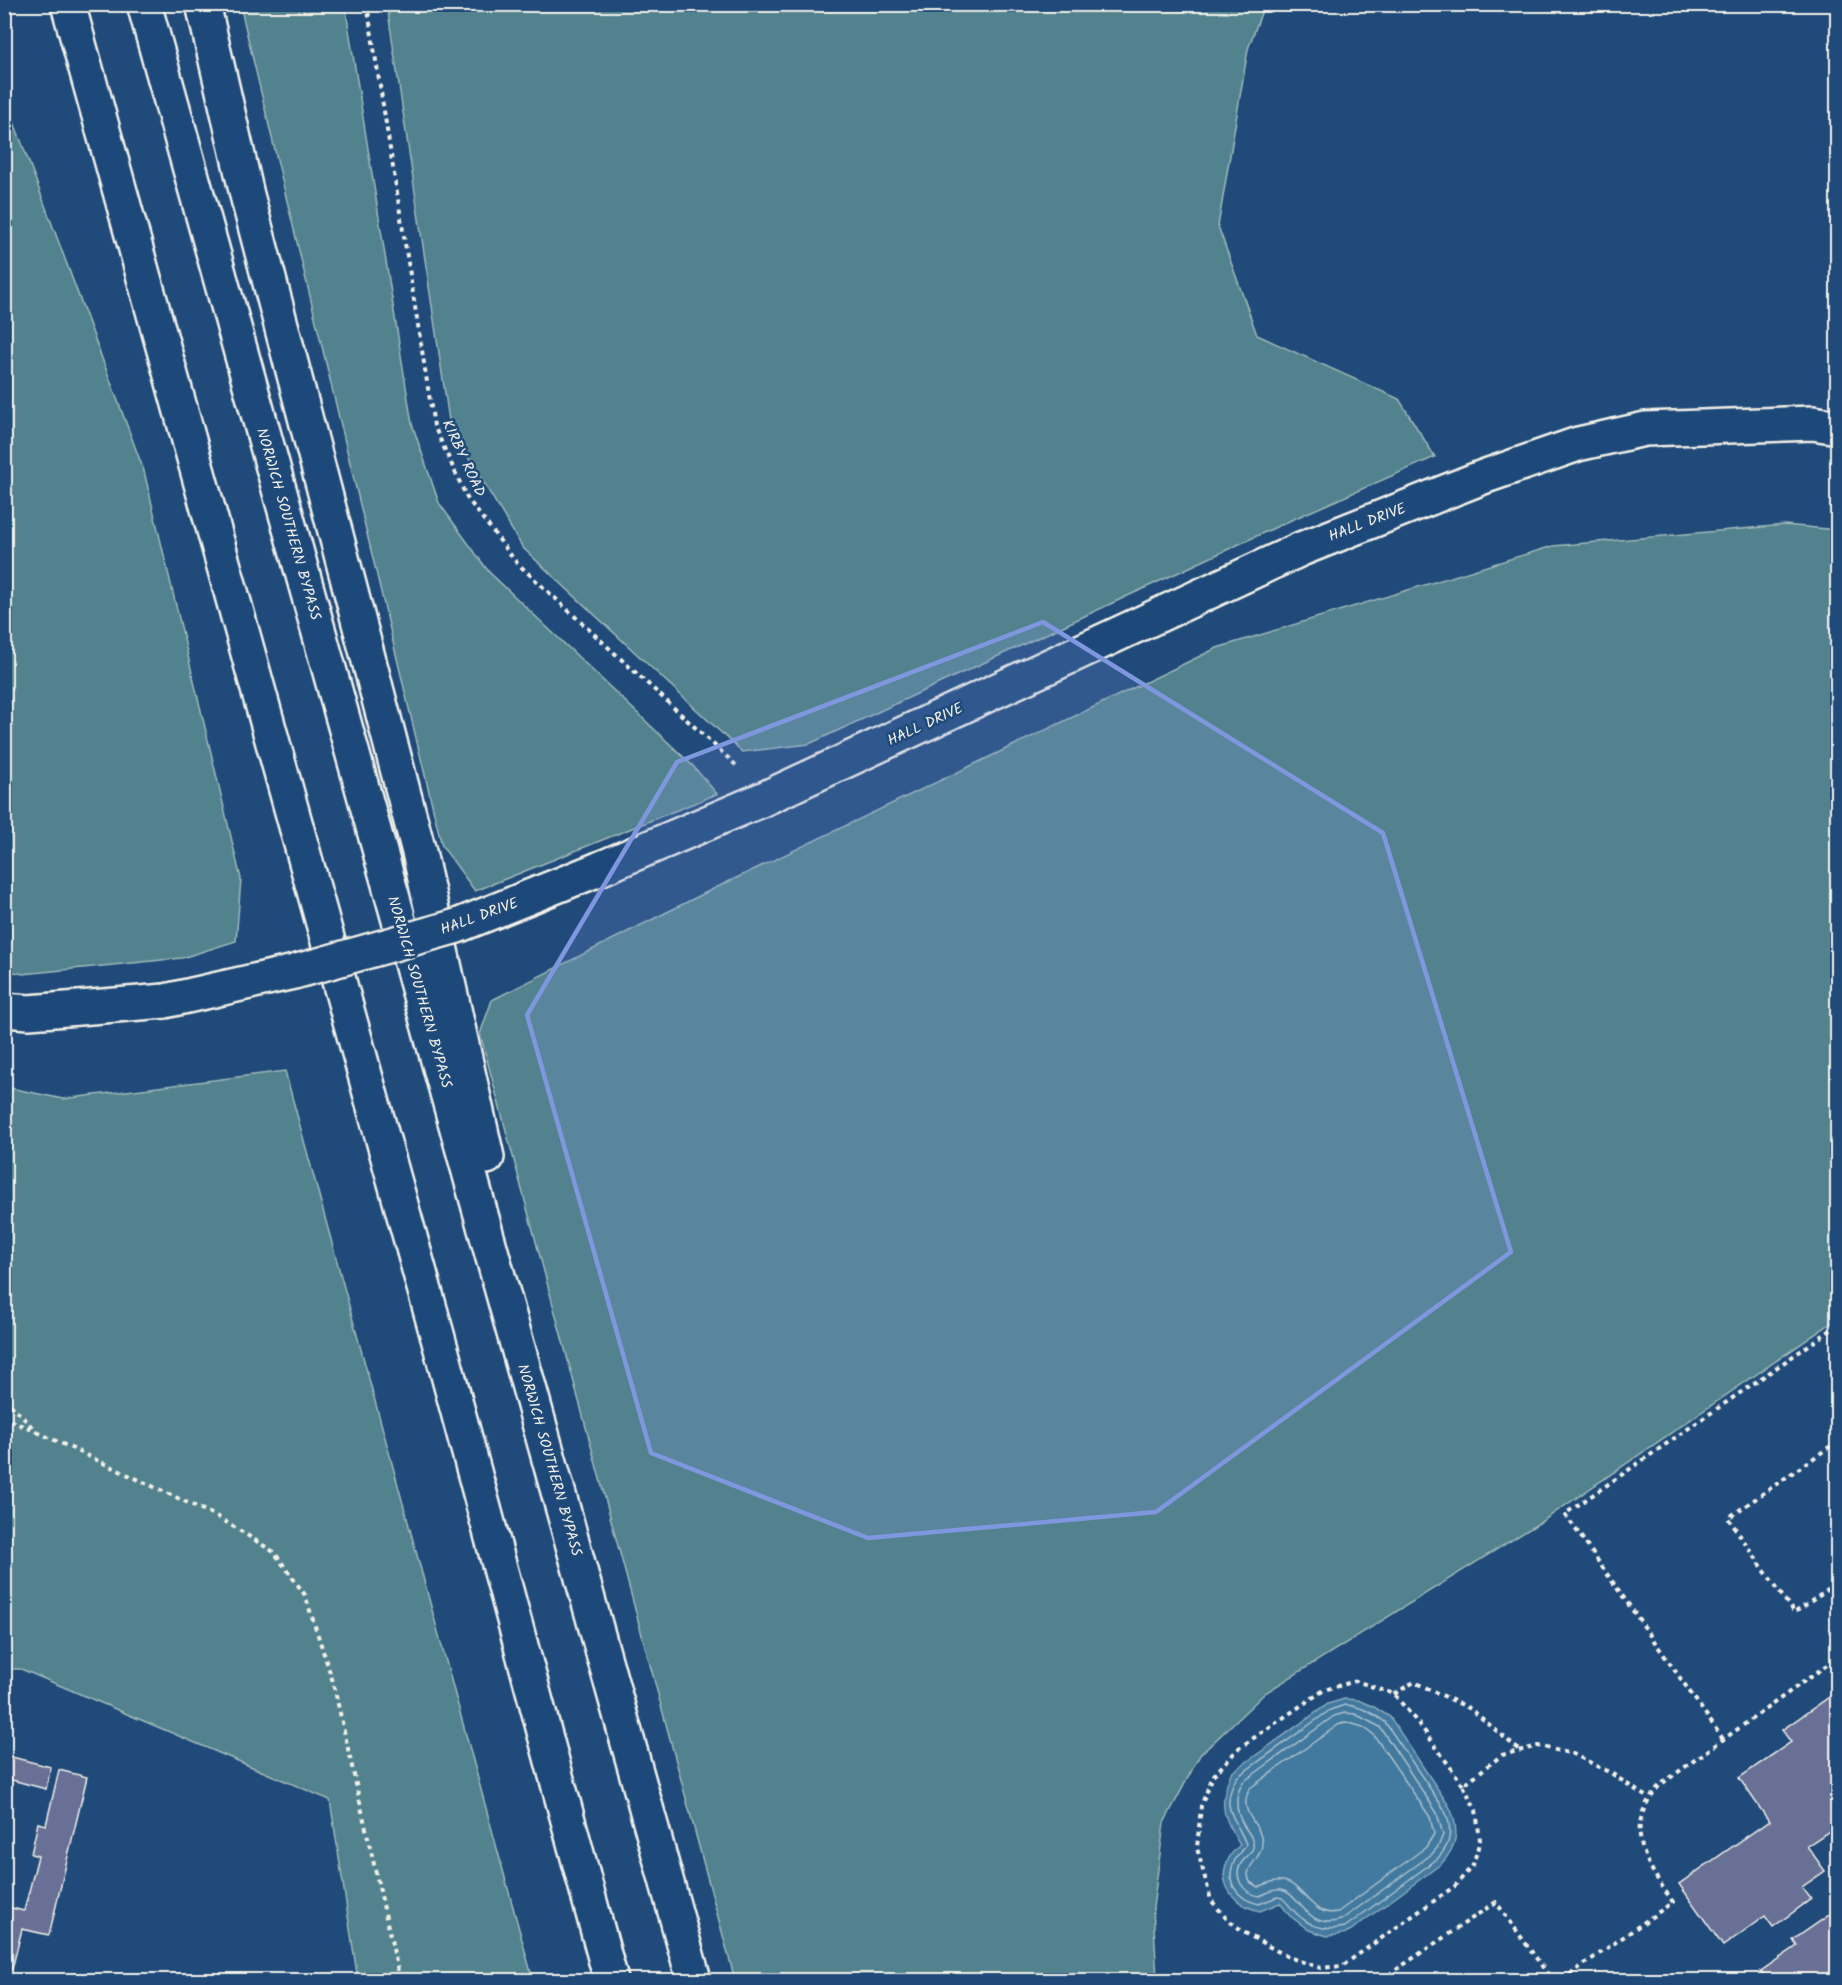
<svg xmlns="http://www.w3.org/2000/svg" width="1842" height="1985" viewBox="0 0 1842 1985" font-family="Kalam,sans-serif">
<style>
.green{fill:#51828d;stroke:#a2baba;stroke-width:1.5}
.water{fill:#42799f;stroke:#89a9bc;stroke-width:1.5}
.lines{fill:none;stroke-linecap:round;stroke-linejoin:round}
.shore{stroke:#adc1cb;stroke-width:1.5}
.building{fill:#687096;stroke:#f4f1e8;stroke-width:1.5}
.minor-casing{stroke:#f4f1e8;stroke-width:38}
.highway-casing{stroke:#f4f1e8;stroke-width:38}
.path{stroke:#f4f1e8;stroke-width:4;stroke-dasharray:4.5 4.5;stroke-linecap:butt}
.minor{stroke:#1f4a7a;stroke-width:33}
.highway{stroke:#1f4a7a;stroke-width:33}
.minor-bridge-casing{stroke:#f4f1e8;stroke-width:38;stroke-linecap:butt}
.minor-bridge{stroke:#1f4a7a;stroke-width:33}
.marked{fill:#7e97df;fill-opacity:0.2;stroke:#7e97df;stroke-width:4.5;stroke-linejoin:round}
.labels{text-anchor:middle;stroke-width:5;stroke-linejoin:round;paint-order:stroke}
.street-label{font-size:15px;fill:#f4f1e8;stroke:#1f4a7a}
</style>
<rect width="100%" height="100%" fill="#1f4a7a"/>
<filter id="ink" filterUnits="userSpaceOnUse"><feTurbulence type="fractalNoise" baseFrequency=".0167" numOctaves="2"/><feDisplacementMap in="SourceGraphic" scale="12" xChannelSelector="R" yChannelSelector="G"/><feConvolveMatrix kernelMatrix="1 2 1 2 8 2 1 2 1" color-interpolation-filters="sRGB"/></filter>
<g filter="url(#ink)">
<!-- green -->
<g class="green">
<polygon points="240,5 345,5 412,424 439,503 489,572 693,766 717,794 475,891 442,846"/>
<polygon points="387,5 1264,5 1248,49 1218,226 1257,335 1399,399 1435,457 1289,521 809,744 742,752 523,548 450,427"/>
<polygon points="5,98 144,471 241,879 236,941 182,958 23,974 5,970"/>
<polygon points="1785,525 1837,530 1837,1319 1544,1520 1265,1693 1200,1755 1164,1823 1153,1908 1157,1980 735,1980 480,1034 492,1000 707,892 1217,648 1553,546"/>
<polygon points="285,1071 522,1940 533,1980 358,1980 330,1800 21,1669 5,1669 5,1087 63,1099"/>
</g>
<!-- water -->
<path class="water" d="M1344 1699 1358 1700 1374 1707 1390 1717 1449 1806C1460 1828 1458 1846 1441 1864L1347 1933 1337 1935 1327 1936 1309 1930 1290 1916 1280 1903 1260 1911C1225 1903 1211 1870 1240 1845 1223 1818 1218 1804 1231 1773L1328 1704Z"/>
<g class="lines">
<!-- shore -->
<g class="shore">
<path d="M1345 1705C1361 1706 1372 1713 1385 1722L1444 1809C1453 1828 1452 1844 1437 1859L1345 1927C1326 1932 1308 1926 1295 1912 1290 1907 1287 1902 1282 1898L1277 1897 1259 1904C1237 1899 1224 1882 1235 1860 1238 1854 1244 1851 1246 1844 1235 1816 1219 1809 1237 1777L1330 1710Z"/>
<path d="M1345 1713 1355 1714 1380 1727 1437 1813 1443 1835 1438 1847 1432 1854 1341 1920C1306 1931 1300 1893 1281 1890 1274 1888 1266 1894 1259 1896 1243 1893 1232 1877 1242 1862 1247 1855 1255 1852 1253 1842 1252 1836 1247 1831 1244 1826 1235 1811 1234 1797 1243 1782L1334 1716Z"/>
<path d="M1346 1722 1363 1727 1373 1734 1430 1817 1434 1834 1426 1847 1338 1912C1309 1919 1303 1878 1277 1881 1270 1881 1264 1885 1258 1887L1250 1882C1242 1866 1262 1860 1262 1844 1262 1822 1236 1814 1250 1788L1338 1725Z"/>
</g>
</g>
<!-- building -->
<g class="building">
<polygon points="1838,1691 1838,1827 1837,1826 1807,1846 1825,1871 1802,1887 1811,1899 1773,1927 1765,1916 1723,1946 1679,1884 1769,1821 1739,1778 1791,1742 1782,1730"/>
<polygon points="4,1755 51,1767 46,1789 4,1778"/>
<polygon points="59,1770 87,1777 49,1935 22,1929 12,1969 4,1967 4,1906 24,1911 38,1856 31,1854 38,1823 46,1825"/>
<polygon points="1838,1909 1838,1980 1768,1980 1761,1971 1797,1946 1793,1940"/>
</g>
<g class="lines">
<!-- minor casing -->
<g class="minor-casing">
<g id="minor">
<polyline points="599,869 761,800 1301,549 1483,477 1578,444 1645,429 1813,423 1838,427"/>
<polyline points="4,1010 29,1012 165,1001"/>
</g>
</g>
<!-- highway casing -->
<g class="highway-casing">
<g id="highway">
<path d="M68 4C254 662 435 1320 611 1980"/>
<polyline points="144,4 694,1980"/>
<polyline points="203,4 247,195 419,852 487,1157"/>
</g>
</g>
<!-- path -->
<g class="path">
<polyline points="367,4 434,426 467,498 517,563 739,768"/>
<polyline points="4,1398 37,1432 4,1418"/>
<polyline points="37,1432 218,1517 274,1552 305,1595 333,1682 400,1980"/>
<polyline points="1838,1441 1728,1518 1794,1613 1838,1583"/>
<polyline points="1394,1694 1414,1682 1471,1709 1519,1750"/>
<polyline points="1723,1739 1565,1514 1838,1325"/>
<polyline points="1463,1785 1426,1733 1394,1694 1356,1681 1324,1690 1239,1748 1213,1776 1201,1806 1197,1848 1211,1900 1226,1918 1245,1933 1288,1957 1321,1968 1342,1966 1455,1886 1473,1865 1480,1840 1476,1810 1463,1785 1502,1755 1538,1746 1573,1754 1611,1773 1648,1798"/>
<polyline points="1381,1980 1496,1902 1552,1980"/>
<path d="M1562 1980 1673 1902C1645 1862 1621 1828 1660 1785L1838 1657"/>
</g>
<!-- minor -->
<use href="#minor" class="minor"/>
<!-- highway -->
<use href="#highway" class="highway"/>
<!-- minor-bridge casing -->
<g class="minor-bridge-casing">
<polyline id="minor-bridge" points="165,1001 294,972 457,926 599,869"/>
</g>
<!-- minor-bridge -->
<use href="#minor-bridge" class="minor-bridge"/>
</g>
</g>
<!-- marked area -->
<path class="marked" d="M1043 622 1383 833 1511 1252 1156 1512 868 1538 651 1453 527 1015 677 762Z"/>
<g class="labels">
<!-- street labels -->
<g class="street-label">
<text transform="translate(464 458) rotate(65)" y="5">KIRBY ROAD</text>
<text transform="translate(1367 522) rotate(-21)" y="5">HALL DRIVE</text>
<text transform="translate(289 524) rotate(74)" y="5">NORWICH SOUTHERN BYPASS</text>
<text transform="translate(925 724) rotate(-25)" y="5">HALL DRIVE</text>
<text transform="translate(479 916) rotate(-20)" y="5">HALL DRIVE</text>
<text transform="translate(420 992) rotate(74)" y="5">NORWICH SOUTHERN BYPASS</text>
<text transform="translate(550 1460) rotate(74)" y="5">NORWICH SOUTHERN BYPASS</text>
</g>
</g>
<!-- margin -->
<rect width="1842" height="1985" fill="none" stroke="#1f4a7a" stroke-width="24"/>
<rect x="12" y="12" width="1818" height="1961" fill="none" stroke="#f4f1e8" stroke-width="2" filter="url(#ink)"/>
</svg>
